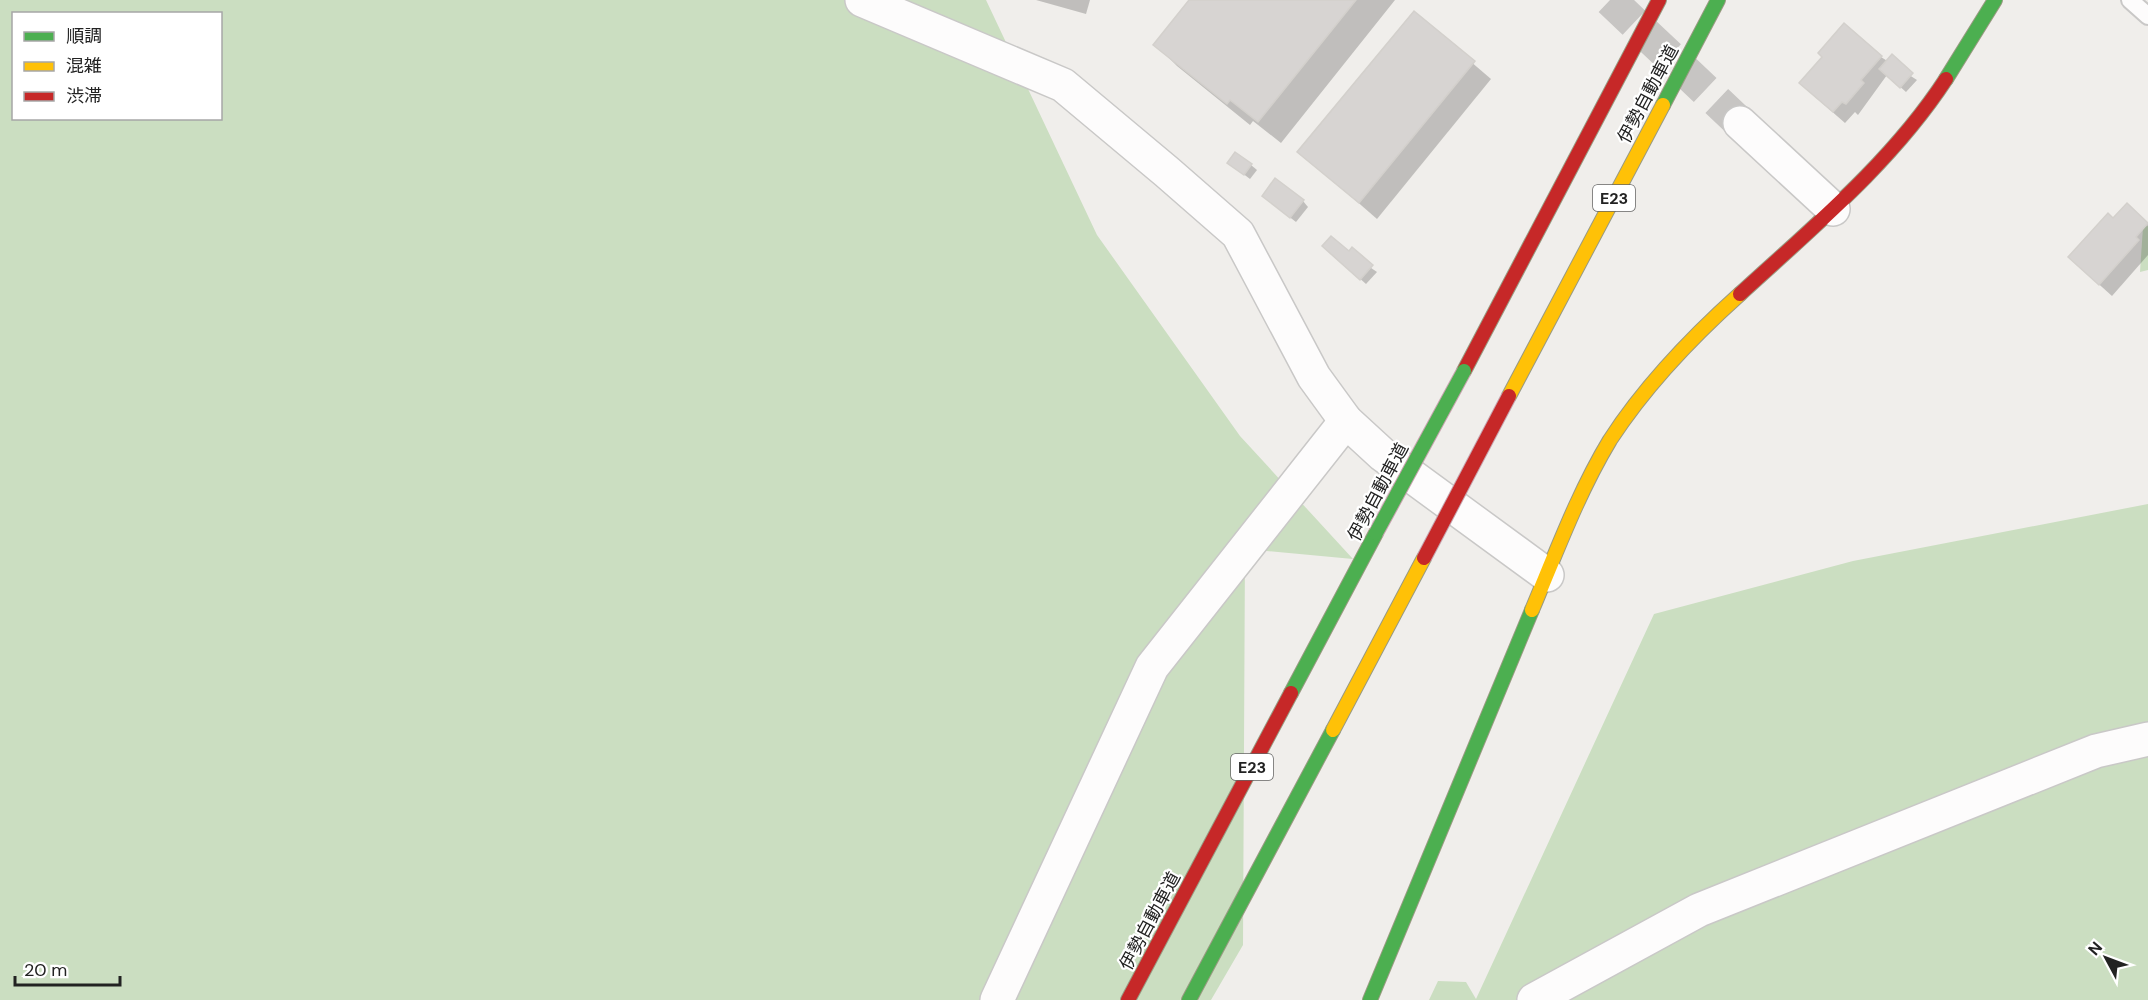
<svg xmlns="http://www.w3.org/2000/svg" width="2148" height="1000" viewBox="0 0 2148 1000" font-family="'DM Sans','Noto Sans JP',sans-serif">
<style>
.forest{fill:#cbdec1;fill-rule:evenodd}
.shadow{fill:#0003}
.building{fill:#d7d4d2;stroke:#d3d0cc;stroke-width:1.5}
.lines{fill:none;stroke-linecap:round;stroke-linejoin:round}
.street-tunnel{stroke:#c7c5c3;stroke-width:33;stroke-dasharray:33 16;stroke-linecap:butt}
.lane-casing{stroke:#c9c8c7;stroke-width:20}
.street-casing{stroke:#c9c8c7;stroke-width:36}
.fast-casing{stroke:#999a82;stroke-width:16}
.slow-casing{stroke:#999a82;stroke-width:16}
.jam-casing{stroke:#999a82;stroke-width:16}
.lane{stroke:#fdfcfc;stroke-width:16}
.street{stroke:#fdfcfc;stroke-width:33}
.fast{stroke:#4caf50;stroke-width:14}
.slow{stroke:#ffc107;stroke-width:14}
.jam{stroke:#c62828;stroke-width:14}
.fast-bridge-casing{stroke:#c5a2ac;stroke-width:16;stroke-linecap:butt}
.jam-bridge-casing{stroke:#c5a2ac;stroke-width:16;stroke-linecap:butt}
.fast-bridge{stroke:#4caf50;stroke-width:14}
.jam-bridge{stroke:#c62828;stroke-width:14}
.labels{text-anchor:middle;stroke-width:4.5;stroke-linejoin:round;paint-order:stroke}
.shield{fill:#fff;stroke:#646464;stroke-width:1.5}
.shield-label{font-size:16px;font-weight:bold;fill:#222}
.street-label{font-size:18px;fill:#222;stroke:#fff}
</style>
<rect width="100%" height="100%" fill="#f0eeeb"/>
<!-- forest -->
<g class="forest">
<path d="M0 0H986L1097 235 1240 436 1353 559 1245 549 1243 945 1211 1000H0ZM14 14H220V118H14Z"/>
<polygon points="2148,226 2148,270 2140,272 2143,227"/>
<polygon points="2148,504 2148,1000 1429,1000 1438,981 1466,982 1476,999 1654,614 1853,561"/>
</g>
<!-- shadow -->
<g class="shadow">
<polygon points="1036,0 1090,0 1086,14"/>
<polygon points="1190,0 1395,0 1281,143 1253,121 1250,125 1177,66 1155,44"/>
<polygon points="1414,13 1491,79 1377,219 1300,152"/>
<polygon points="1881,57 1917,80 1906,92 1887,75 1858,115 1855,112 1845,123 1813,95"/>
<polygon points="1229,163 1251,165 1257,170 1250,179"/>
<polygon points="1269,201 1303,201 1308,207 1296,222"/>
<polygon points="2127,205 2148,223 2148,255 2112,296 2082,269 2114,220"/>
<polygon points="1330,252 1349,253 1377,272 1366,284"/>
</g>
<!-- building -->
<g class="building">
<polygon points="1189,0 1356,0 1258,122 1230,100 1227,104 1153,45"/>
<polygon points="1414,11 1475,61 1359,203 1297,152"/>
<polygon points="1844,23 1882,56 1861,80 1864,83 1846,104 1842,102 1833,112 1799,83 1822,57 1818,53"/>
<polygon points="1892,54 1913,73 1900,88 1879,69"/>
<polygon points="1235,152 1252,164 1244,175 1227,163"/>
<polygon points="1275,178 1304,200 1290,218 1262,196"/>
<polygon points="2127,203 2148,223 2136,237 2139,240 2099,285 2068,257 2108,213 2113,218"/>
<polygon points="1331,236 1349,251 1352,247 1373,265 1360,280 1322,246"/>
</g>
<g class="lines">
<!-- street-tunnel -->
<polyline class="street-tunnel" points="1610,0 1740,123"/>
<!-- lane casing -->
<g class="lane-casing">
<polyline id="lane" points="2130,0 2148,16"/>
</g>
<!-- street casing -->
<g class="street-casing">
<g id="street">
<polyline points="862,0 1063,85 1167,172 1238,234 1314,377 1346,421 1383,455 1547,575"/>
<polyline points="1740,123 1833,209"/>
<polyline points="997,1000 1152,667 1346,421"/>
<polyline points="1534,1000 1699,910 2096,751 2148,739"/>
</g>
</g>
<!-- fast casing -->
<g class="fast-casing">
<g id="fast">
<polyline points="1946,79 1995,0"/>
<polyline points="1663,105 1718,0"/>
<polyline points="1291,693 1376,533"/>
<polyline points="1189,1000 1333,730"/>
<polyline points="1370,1000 1532,610"/>
</g>
</g>
<!-- slow casing -->
<g class="slow-casing">
<g id="slow">
<polyline points="1509,396 1663,105"/>
<path d="M1532 610C1556 553 1578 493 1610 440 1645 386 1692 337 1740 294"/>
<polyline points="1333,730 1424,558"/>
</g>
</g>
<!-- jam casing -->
<g class="jam-casing">
<g id="jam">
<path d="M1740 294C1812 228 1892 162 1946 79"/>
<polyline points="1464,371 1659,0"/>
<polyline points="1128,1000 1291,693"/>
</g>
</g>
<!-- lane -->
<use href="#lane" class="lane"/>
<!-- street -->
<use href="#street" class="street"/>
<!-- fast -->
<use href="#fast" class="fast"/>
<!-- slow -->
<use href="#slow" class="slow"/>
<!-- jam -->
<use href="#jam" class="jam"/>
<!-- fast-bridge casing -->
<g class="fast-bridge-casing">
<polyline id="fast-bridge" points="1376,533 1464,371"/>
</g>
<!-- jam-bridge casing -->
<g class="jam-bridge-casing">
<polyline id="jam-bridge" points="1424,558 1509,396"/>
</g>
<!-- fast-bridge -->
<use href="#fast-bridge" class="fast-bridge"/>
<!-- jam-bridge -->
<use href="#jam-bridge" class="jam-bridge"/>
</g>
<g class="labels">
<!-- shield labels -->
<g class="shield">
<rect x="1593" y="185" width="42" height="26" rx="4.5"/>
<rect x="1231" y="754" width="42" height="26" rx="4.5"/>
</g>
<g class="shield-label">
<text x="1614" y="204">E23</text>
<text x="1252" y="773">E23</text>
</g>
<!-- street labels -->
<g class="street-label">
<text transform="translate(1648 94) rotate(-62)" y="6">伊勢自動車道</text>
<text transform="translate(1378 492) rotate(-62)" y="6">伊勢自動車道</text>
<text transform="translate(1150 921) rotate(-62)" y="6">伊勢自動車道</text>
</g>
</g>
<!-- legend -->
<rect x="12" y="12" width="210" height="108" fill="#ffffff" stroke="#a7a7a7" stroke-width="1.5"/>
<rect x="24" y="32" width="30" height="9" fill="#4caf50" stroke="#a7a7a7" stroke-width="1.5"/>
<text x="66" y="42" font-size="18" fill="#222222">順調</text>
<rect x="24" y="62" width="30" height="9" fill="#ffc107" stroke="#a7a7a7" stroke-width="1.5"/>
<text x="66" y="72" font-size="18" fill="#222222">混雑</text>
<rect x="24" y="92" width="30" height="9" fill="#c62828" stroke="#a7a7a7" stroke-width="1.5"/>
<text x="66" y="102" font-size="18" fill="#222222">渋滞</text>
<!-- north arrow -->
<g transform="translate(2106 958) rotate(311)" stroke="#ffffff" stroke-width="4.5" paint-order="stroke">
<path d="M0-4.5L10 22L0 15L-10 22Z" fill="#222222"/>
<text y="-9" font-size="16" font-weight="bold" text-anchor="middle" fill="#222222">N</text>
</g>
<!-- scale -->
<path d="M15 976v9h105v-9" fill="none" stroke="#222222" stroke-width="3"/>
<text x="24" y="976" font-size="18" fill="#222222" stroke="#ffffff" stroke-width="4.5" paint-order="stroke">20 m</text>
</svg>
